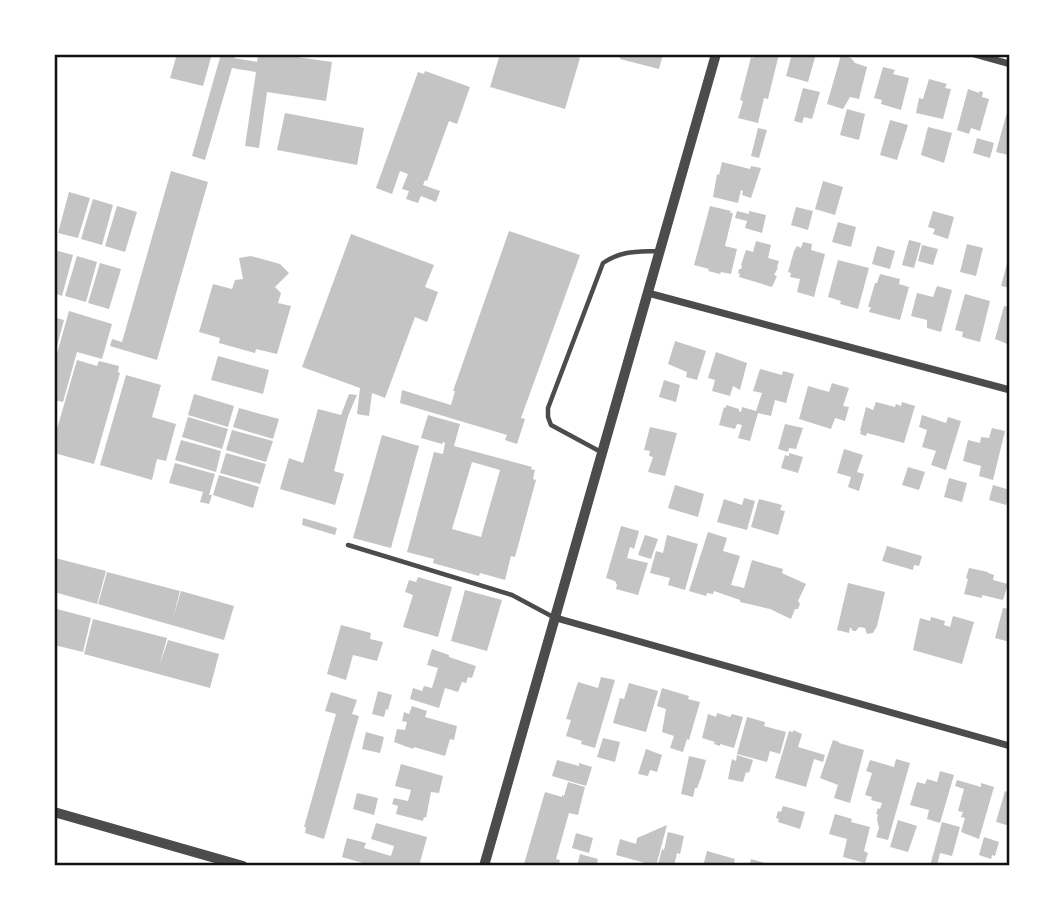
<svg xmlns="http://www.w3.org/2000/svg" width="1064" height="920" viewBox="0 0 1064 920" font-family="Spectral,serif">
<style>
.building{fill:#c4c4c4;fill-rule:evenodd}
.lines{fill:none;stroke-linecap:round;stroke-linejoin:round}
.service{stroke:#4c4c4c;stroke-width:4.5}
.minor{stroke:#4c4c4c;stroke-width:7}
.tertiary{stroke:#4c4c4c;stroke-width:10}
.neatline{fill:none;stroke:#111;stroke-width:2.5}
</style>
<rect width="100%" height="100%" fill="#fff"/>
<!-- building -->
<g class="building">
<polygon points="177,54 212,54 203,86 170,78"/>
<polygon points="221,54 235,54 234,58 257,62 258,54 276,54 332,62 326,101 267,92 259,148 245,146 256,72 232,68 205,160 192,156"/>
<polygon points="500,54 568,54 580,58 565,109 490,87"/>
<polygon points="621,54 663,54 659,69 620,59"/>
<polygon points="755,54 779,54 768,99 764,98 758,123 738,118 743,101 740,100 751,57 754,58"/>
<polygon points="792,54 816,54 808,82 786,76"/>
<polygon points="841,55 851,58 855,63 867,67 859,99 850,97 843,109 827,104"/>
<polygon points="883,67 895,70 893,74 909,78 901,110 881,104 882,100 874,98"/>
<polygon points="425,71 470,87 457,124 449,121 427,181 425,180 423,185 440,191 436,202 421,196 418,203 406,199 409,191 402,189 408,174 400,171 392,194 376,188 418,72 424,74"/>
<polygon points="929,79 947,84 945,88 951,89 943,119 916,113 919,98 923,99"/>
<polygon points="803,88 820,92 812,119 804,117 802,123 794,121"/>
<polygon points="968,89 979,93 979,91 983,92 982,97 989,99 980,131 971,128 969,134 957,130"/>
<polygon points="1009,105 1010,150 1008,155 996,152"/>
<polygon points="847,109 865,114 859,140 840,135"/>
<polygon points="285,113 364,128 357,165 277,150"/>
<polygon points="890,120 908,125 897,160 880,155"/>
<polygon points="928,127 952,133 944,163 921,155"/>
<polygon points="758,128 767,130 759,158 751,156"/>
<polygon points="977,138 994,143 990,158 973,153"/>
<polygon points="722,162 750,169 751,166 761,168 751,198 742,195 743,191 741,190 738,203 713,197 717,174 719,175"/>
<polygon points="171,171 208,182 157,360 110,346 112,339 122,342"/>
<polygon points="823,181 843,187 835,215 815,209"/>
<polygon points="69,192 90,198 78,238 58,233"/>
<polygon points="93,199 113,205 102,245 81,239"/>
<polygon points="117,206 137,212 125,252 105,246"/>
<polygon points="710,206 731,211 730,213 733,213 725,246 737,249 731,274 721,272 720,274 708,271 709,269 694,265"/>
<polygon points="796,207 813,211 808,230 791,225"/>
<polygon points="737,211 749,214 749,211 766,215 762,233 745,228 747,221 735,218"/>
<polygon points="933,211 954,217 948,239 933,234 935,229 928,227"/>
<polygon points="838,222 856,227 851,247 832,242"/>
<polygon points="509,231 580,255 521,418 525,419 517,444 505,440 507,435 400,403 402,390 451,405 455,391 453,391"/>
<polygon points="351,234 434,265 425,287 438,292 427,322 415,317 385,398 372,393 369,416 357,414 360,388 302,367"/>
<polygon points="909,240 921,243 914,268 902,265"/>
<polygon points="756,241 771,245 768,258 779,261 777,267 778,268 774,275 777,276 772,287 739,277 740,274 738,273 739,269 741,269 742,265 741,265 746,250 753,252"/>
<polygon points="803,242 812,244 811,250 825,254 814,297 797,292 800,279 790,277 791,273 788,272 794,251 797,246 801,248"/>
<polygon points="967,244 983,248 976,276 960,272"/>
<polygon points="922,245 938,249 933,265 918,261"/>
<polygon points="877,246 895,251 890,269 872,264"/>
<polygon points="54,250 73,255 62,296 54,293"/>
<polygon points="77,256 97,262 86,302 65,296"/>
<polygon points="251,256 280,264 289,273 275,287 281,293 278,303 291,306 277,354 256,349 255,353 219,343 220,338 199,332 213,284 232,289 235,280 243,279 239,258"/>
<polygon points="1009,256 1010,256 1010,288 1001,286"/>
<polygon points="838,260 869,268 858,309 840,304 841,301 828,297"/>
<polygon points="100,263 121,269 109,309 88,303"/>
<polygon points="880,274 900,279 899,284 909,287 900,320 869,312 871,307 868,307 875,283 877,283"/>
<polygon points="937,286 952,290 941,332 927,328 927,320 911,316 917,293 933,297"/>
<polygon points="965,294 990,301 980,342 962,337 963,332 955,330"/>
<polygon points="1004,306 1010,307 1010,345 995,339"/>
<polygon points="69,311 112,324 102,359 77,352 63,402 54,400 54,364"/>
<polygon points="54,317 64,320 55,354 54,354"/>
<polygon points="675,341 706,351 697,380 686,377 687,372 668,364"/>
<polygon points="716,352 747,363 740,390 733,386 730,396 712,391 715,380 708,378"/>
<polygon points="218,356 269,370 263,394 211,380"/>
<polygon points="77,360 97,366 99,361 119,366 118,372 120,373 94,464 54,453 54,439"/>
<polygon points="760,369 782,375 783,371 794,374 786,403 775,400 771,416 758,413 750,441 738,438 742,425 737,424 735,429 719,425 724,407 726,408 726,405 739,409 739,411 741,412 742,407 756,411 762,393 753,391"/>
<polygon points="126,375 161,385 152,417 176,424 166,461 157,459 152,480 100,465"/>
<polygon points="664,380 680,385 676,402 659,397"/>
<polygon points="832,383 849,388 843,406 849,407 845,421 835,418 831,429 799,419 808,386 829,392"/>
<polygon points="194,394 234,406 228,427 188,415"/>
<polygon points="349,394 357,395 348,416 334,471 344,474 335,505 280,489 289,458 303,463 318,409 341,415"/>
<polygon points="876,402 895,407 896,404 901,406 902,402 915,406 904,443 867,433 866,436 860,434 861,431 860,431 866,407 873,410"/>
<polygon points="239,408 279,419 273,439 233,427"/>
<path d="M428 415 460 424 454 446 532 467 531 469 535 470 533 479 536 480 515 557 511 556 505 580 480 573 479 576 433 563 434 559 407 552 434 452 443 454 445 443 443 442 442 444 421 438ZM472 462 500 470 481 537 452 529Z"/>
<polygon points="922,415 946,423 948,417 961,421 946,470 931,465 936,451 922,447 927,430 919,427"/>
<polygon points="188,417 228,429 222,449 182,437"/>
<polygon points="785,424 803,428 796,449 789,448 788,452 778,449"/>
<polygon points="650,427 677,433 665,476 648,472 653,457 649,456 650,451 644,450"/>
<polygon points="992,428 1005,431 993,480 979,476 981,466 963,461 968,440 980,443 981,437 989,438"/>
<polygon points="232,430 273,441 266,462 226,450"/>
<polygon points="382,435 419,446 391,548 353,538"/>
<polygon points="181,440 221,451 216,472 175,460"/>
<polygon points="844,449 863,455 857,472 864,474 859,491 848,487 851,477 837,473"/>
<polygon points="226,453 266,464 260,484 220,473"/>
<polygon points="789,453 803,457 798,473 781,468 785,455 789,456"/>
<polygon points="175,463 215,474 209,495 212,495 209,504 200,502 203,492 169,483"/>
<polygon points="908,467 925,472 919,490 902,485"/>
<polygon points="219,475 259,487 253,508 213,495"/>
<polygon points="949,478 967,483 962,502 944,497"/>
<polygon points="675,485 704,494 698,517 668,508"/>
<polygon points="993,485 1010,490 1006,505 989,500"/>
<polygon points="744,498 755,501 747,530 717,522 724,499 742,505"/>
<polygon points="759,499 782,505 780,510 785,511 778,535 751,527"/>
<polygon points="303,518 337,528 335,535 302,525"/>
<polygon points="621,526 639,531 634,549 630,547 627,558 648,563 638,595 616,589 617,585 615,581 606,578"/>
<polygon points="708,532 727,538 723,551 740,556 731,585 744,588 752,560 783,569 782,573 806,584 798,601 800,604 798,609 795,609 791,619 770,609 740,602 740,600 714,591 713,594 707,593 706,596 689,591"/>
<polygon points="645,535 658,539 651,559 638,555"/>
<polygon points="667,535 698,544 685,590 668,585 670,578 650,573 656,551 663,553"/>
<polygon points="887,546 922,556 919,566 914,565 913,570 882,561"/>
<polygon points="55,558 106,571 97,604 54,592"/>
<polygon points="969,568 988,572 988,573 994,575 993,580 1008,584 1003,600 982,595 982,598 964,594 968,579 966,578"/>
<polygon points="107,572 180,591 173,618 181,591 234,606 224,640 98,604"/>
<polygon points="418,577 452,587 438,637 403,627 413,595 405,592 409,580 416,582"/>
<polygon points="848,583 885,592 877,626 873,633 867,634 865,628 859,627 856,631 853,631 850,627 849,633 837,630"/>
<polygon points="465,590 502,600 487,651 451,641"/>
<polygon points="1003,608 1010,609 1010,642 995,638"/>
<polygon points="57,609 91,618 83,652 54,645 54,618"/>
<polygon points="953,616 974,622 962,664 913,650 920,618 930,621 931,617 945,621 944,625 950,627"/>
<polygon points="93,619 167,638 160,664 168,640 219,654 210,688 84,654"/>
<polygon points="341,625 371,633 370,639 383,642 377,661 353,655 346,680 327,674"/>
<polygon points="432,649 449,655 449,657 476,666 472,678 468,677 466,683 462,682 458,692 445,688 439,708 410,699 413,688 422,691 424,686 432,688 438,668 427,665"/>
<polygon points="601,677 615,680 595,748 581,744 582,741 566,736 571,720 566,719 578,682 598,688"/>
<polygon points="629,683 658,691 646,732 613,723 620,698 624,699"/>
<polygon points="662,688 689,696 688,699 700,702 689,740 687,739 683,752 670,748 674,736 662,732 666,709 657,706"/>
<polygon points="378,691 392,695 388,710 386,709 384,717 372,714"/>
<polygon points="331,692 357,700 352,714 359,716 324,839 305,833 306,827 304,827 336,714 325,711"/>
<polygon points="412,706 427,711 425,717 457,726 454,740 450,739 445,756 414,747 413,749 394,742 397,729 405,730 407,722 402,721 404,712 409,714"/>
<polygon points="717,713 730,717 732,714 743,717 734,748 720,744 720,746 714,744 715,742 702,738 708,714 716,717"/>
<polygon points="747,717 765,722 764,726 786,732 780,754 770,751 767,762 737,754"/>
<polygon points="793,730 802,734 798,747 825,755 823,762 814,759 806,787 775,778 789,731 793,732"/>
<polygon points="366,732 384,737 380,753 362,749"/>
<polygon points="603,738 620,742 615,762 597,757"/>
<polygon points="833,740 839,742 839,743 864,750 850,803 834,798 838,785 820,778"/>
<polygon points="646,749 662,755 657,772 650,770 648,776 638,774"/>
<polygon points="737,755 753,760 749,773 746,772 743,782 728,779 732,759 736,761"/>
<polygon points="689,756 706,760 701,778 697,788 695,788 693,797 681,794"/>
<polygon points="896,759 910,763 888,840 876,837 879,828 877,819 878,814 876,814 878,808 880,809 882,803 871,800 872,797 865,795 872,773 866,771 870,760 894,767"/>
<polygon points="557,760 579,766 579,763 592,767 586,786 552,776"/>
<polygon points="401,764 443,776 439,793 431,792 426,818 424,817 423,821 396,814 398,806 392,804 394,798 408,801 411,790 395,786"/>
<polygon points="940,771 954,775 940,823 927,819 929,810 910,805 917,782 925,784 927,779 937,782"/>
<polygon points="957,780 981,787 981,783 994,787 979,839 961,832 965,818 961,817 963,812 958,811 964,789 955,786"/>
<polygon points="568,782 585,787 578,815 569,813 556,859 560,860 558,866 532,866 524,864 545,792 562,797 562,795 564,796"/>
<polygon points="1005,791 1010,793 1010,826 996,822"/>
<polygon points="357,793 378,798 374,815 353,809"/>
<polygon points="783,806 805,812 800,829 778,822 779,819 776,818 778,811 781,812"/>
<polygon points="835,814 852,819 851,822 870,827 864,851 868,853 865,863 843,857 847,839 829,834"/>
<polygon points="898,820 917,826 908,852 890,847"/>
<polygon points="942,822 960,827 952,856 940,853 937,866 930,866"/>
<polygon points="376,823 427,837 419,866 373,866 342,857 347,838 366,843 364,848 391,856 394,846 371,839"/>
<polygon points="667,825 656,866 616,855 620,839 636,844 637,838"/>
<polygon points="668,832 684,836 680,854 677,853 674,866 658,865 662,849 664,850"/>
<polygon points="576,833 593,838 589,853 572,848"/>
<polygon points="984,837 999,842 995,856 992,855 991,859 979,855"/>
<polygon points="707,851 735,859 733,866 703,866"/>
<polygon points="580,854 598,859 597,863 603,866 577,866"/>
<polygon points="751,859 772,865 772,866 749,866"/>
</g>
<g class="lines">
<!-- service -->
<g class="service">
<path d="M601 452 551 425 548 417V408L603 263C622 250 637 252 659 251"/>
<polyline points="348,545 512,595 555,618"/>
</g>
<!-- minor -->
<g class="minor">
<polyline points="974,54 1010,64"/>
<polyline points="648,293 1010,390"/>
<polyline points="556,618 1010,746"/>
</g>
<!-- tertiary -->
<g class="tertiary">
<polyline points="54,812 243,866"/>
<polyline points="484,866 716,54"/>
</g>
</g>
<!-- border -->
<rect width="1064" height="920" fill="none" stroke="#ffffff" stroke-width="112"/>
<rect x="56" y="56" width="952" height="808" class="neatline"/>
</svg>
